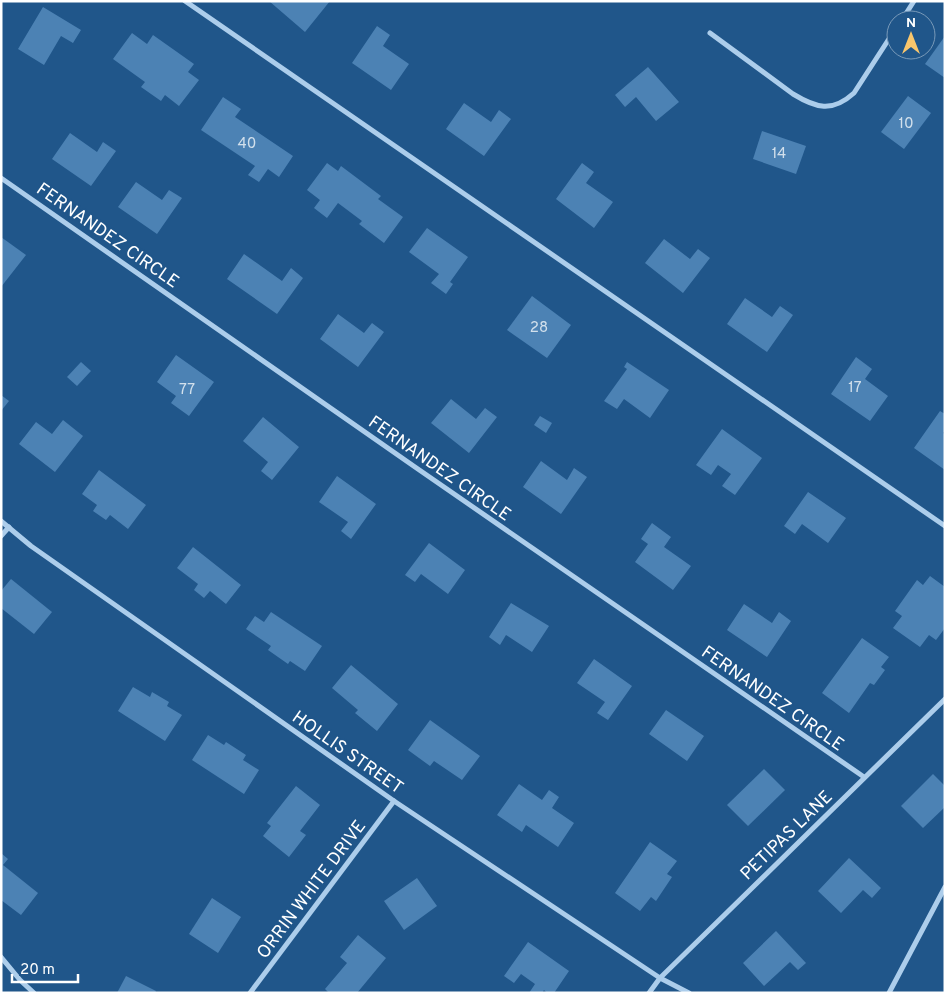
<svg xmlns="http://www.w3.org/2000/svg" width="946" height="994" viewBox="0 0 946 994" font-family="Overpass,sans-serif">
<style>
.building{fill:#4c82b4}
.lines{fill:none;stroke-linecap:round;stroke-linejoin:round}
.minor{stroke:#accdeb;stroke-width:5}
.labels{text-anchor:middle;stroke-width:4;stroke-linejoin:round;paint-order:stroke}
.number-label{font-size:15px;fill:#d2e0ec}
.street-label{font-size:18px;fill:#fff;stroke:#20568a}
</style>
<rect width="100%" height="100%" fill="#20568a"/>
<!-- building -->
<g class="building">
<polygon points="269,1 330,1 305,32"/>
<polygon points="43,7 81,30 73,43 61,36 44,65 18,49"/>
<polygon points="377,26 390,35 383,46 409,64 391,90 352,63"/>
<polygon points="132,33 147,44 153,35 194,64 188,72 199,80 179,106 165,95 161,101 141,87 145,82 113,59"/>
<polygon points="945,36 945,78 925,64"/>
<polygon points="648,67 679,102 656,121 636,97 625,107 615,95"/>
<polygon points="908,96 931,113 904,149 881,132"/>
<polygon points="223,97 241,109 235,117 293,156 279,177 268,169 259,182 248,175 255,166 201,130"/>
<polygon points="464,103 491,122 499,110 511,119 484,156 446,129"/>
<polygon points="762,131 806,146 796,174 753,159"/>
<polygon points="70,133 97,152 103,142 116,151 91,186 52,159"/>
<polygon points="327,163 338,171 341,166 381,196 378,199 403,217 384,243 359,224 362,221 338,203 327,218 314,208 320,200 307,190"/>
<polygon points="582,163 594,172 586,183 613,202 594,228 556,199"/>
<polygon points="136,182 162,200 169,190 182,198 157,234 118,207"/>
<polygon points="427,228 468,257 450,282 453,284 446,294 431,283 439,274 409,252"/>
<polygon points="1,237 26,255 1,287"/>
<polygon points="664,239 690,259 698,249 710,258 683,293 645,263"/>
<polygon points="244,254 282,281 291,268 303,278 277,314 227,279"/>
<polygon points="532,296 571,325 547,358 507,330"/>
<polygon points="745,298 772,317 780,306 793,315 767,352 727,324"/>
<polygon points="338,314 364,333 372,323 384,332 358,367 320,339"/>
<polygon points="176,355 214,382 189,416 171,403 176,396 157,382"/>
<polygon points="856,357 872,369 865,379 888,396 870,421 831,394"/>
<polygon points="81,362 91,371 77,386 67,377"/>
<polygon points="627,362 669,390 650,418 624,399 617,409 604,401 627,369 624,367"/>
<polygon points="1,395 9,401 1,411"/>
<polygon points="451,399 476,419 485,408 497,417 469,453 431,423"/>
<polygon points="940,411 945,414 945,431 943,433 945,434 945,470 914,448"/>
<polygon points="540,416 552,423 546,433 534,425"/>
<polygon points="263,417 299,447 272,480 261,471 268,462 243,441"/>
<polygon points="63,420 83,436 55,472 19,444 36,422 52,434"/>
<polygon points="722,429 762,458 735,495 722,486 731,474 718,465 711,475 696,465"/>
<polygon points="541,461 567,480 574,468 587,477 561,514 523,487"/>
<polygon points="99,470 146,505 128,529 110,515 106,520 93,511 97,505 82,494"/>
<polygon points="337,476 376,504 351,539 341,531 348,522 319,502"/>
<polygon points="808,492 846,518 828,543 802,524 795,534 784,526"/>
<polygon points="652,523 671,537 664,547 691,566 673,590 635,562 648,544 641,539"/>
<polygon points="429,543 465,570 448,594 421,574 415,582 405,575"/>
<polygon points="193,547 241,585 226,604 210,591 204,598 194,590 198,584 177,568"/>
<polygon points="930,576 945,587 945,628 936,640 929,635 920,647 893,628 902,616 895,611 917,580 923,585"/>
<polygon points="11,579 52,612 34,634 1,608 1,591"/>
<polygon points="511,603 549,626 532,652 506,635 500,645 489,637"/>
<polygon points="744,604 772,623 779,612 791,621 767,657 727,630"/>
<polygon points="271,612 322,646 305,671 290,661 288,664 268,650 271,646 246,629 255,616 264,622"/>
<polygon points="862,638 889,657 881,667 885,670 874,685 870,683 849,713 822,693"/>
<polygon points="594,659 632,686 608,720 597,713 605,702 577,683"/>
<polygon points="351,665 398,704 377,731 355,713 358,710 332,688"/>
<polygon points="133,687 150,697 152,692 169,702 167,706 182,715 165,741 118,711"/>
<polygon points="666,710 704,736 687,761 649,734"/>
<polygon points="430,720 480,756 462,780 434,761 430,766 408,750"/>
<polygon points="208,735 224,745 226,742 246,755 243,760 259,770 244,794 192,760"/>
<polygon points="764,769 785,790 748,826 727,805"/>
<polygon points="933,774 945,786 945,807 923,828 901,806"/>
<polygon points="519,784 542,800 549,790 559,797 552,808 574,823 558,847 526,825 522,832 497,815"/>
<polygon points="296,786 320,805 300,831 306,835 289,857 263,836 271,826 267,823"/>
<polygon points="650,842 677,861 667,874 672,877 656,901 651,897 640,911 615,893"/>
<polygon points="1,853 8,859 3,865 38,893 21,915 1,900"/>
<polygon points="849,858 881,888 872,898 863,890 841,913 818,891"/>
<polygon points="417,878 437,906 404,930 384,901"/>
<polygon points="212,898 241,917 218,953 189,934"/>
<polygon points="776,931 806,963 798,970 790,962 764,986 743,963"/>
<polygon points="358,935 386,958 357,993 329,993 325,989 347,963 340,957"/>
<polygon points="528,942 569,971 554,993 547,993 544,990 542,993 529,993 535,984 521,974 514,983 504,976"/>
<polygon points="126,976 156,991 155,993 117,993"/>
</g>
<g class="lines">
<!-- minor -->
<g class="minor">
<polyline points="185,1 945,526"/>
<polyline points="902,20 914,1"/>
<path d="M710 33 793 94C816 108 832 113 854 93L896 28"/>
<polyline points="1,178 415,467 864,777"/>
<polyline points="1,521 31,546 394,801 660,978 689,993"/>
<polyline points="1,536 9,527"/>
<polyline points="1,957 20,980 34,993"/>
<polyline points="250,993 394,801"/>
<polyline points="649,993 660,978 945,699"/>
<polyline points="889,993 945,887"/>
</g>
</g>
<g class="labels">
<!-- number labels -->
<g class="number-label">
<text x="906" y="128">10</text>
<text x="247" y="148">40</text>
<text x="779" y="158">14</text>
<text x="539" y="332">28</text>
<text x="855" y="392">17</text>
<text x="187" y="394">77</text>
</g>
<!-- street labels -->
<g class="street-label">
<text transform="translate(108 235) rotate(35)" y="6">FERNANDEZ CIRCLE</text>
<text transform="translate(440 468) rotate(35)" y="6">FERNANDEZ CIRCLE</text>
<text transform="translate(773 698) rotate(35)" y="6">FERNANDEZ CIRCLE</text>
<text transform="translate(348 752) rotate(35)" y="6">HOLLIS STREET</text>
<text transform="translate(786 835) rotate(-44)" y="6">PETIPAS LANE</text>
<text transform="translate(311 889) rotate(-53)" y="6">ORRIN WHITE DRIVE</text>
</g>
</g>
<!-- border -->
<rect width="946" height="994" fill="none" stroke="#ffffff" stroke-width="5"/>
<!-- north arrow -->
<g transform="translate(911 35)"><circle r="24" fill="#20568a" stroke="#799ab9"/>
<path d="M0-4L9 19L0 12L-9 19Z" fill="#f9c66c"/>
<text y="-8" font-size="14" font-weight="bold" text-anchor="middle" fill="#ffffff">N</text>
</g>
<!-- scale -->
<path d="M12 974v8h66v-8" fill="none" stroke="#ffffff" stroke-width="2.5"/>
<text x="20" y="974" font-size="15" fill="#ffffff" stroke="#20568a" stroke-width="4" paint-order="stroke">20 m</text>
</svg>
